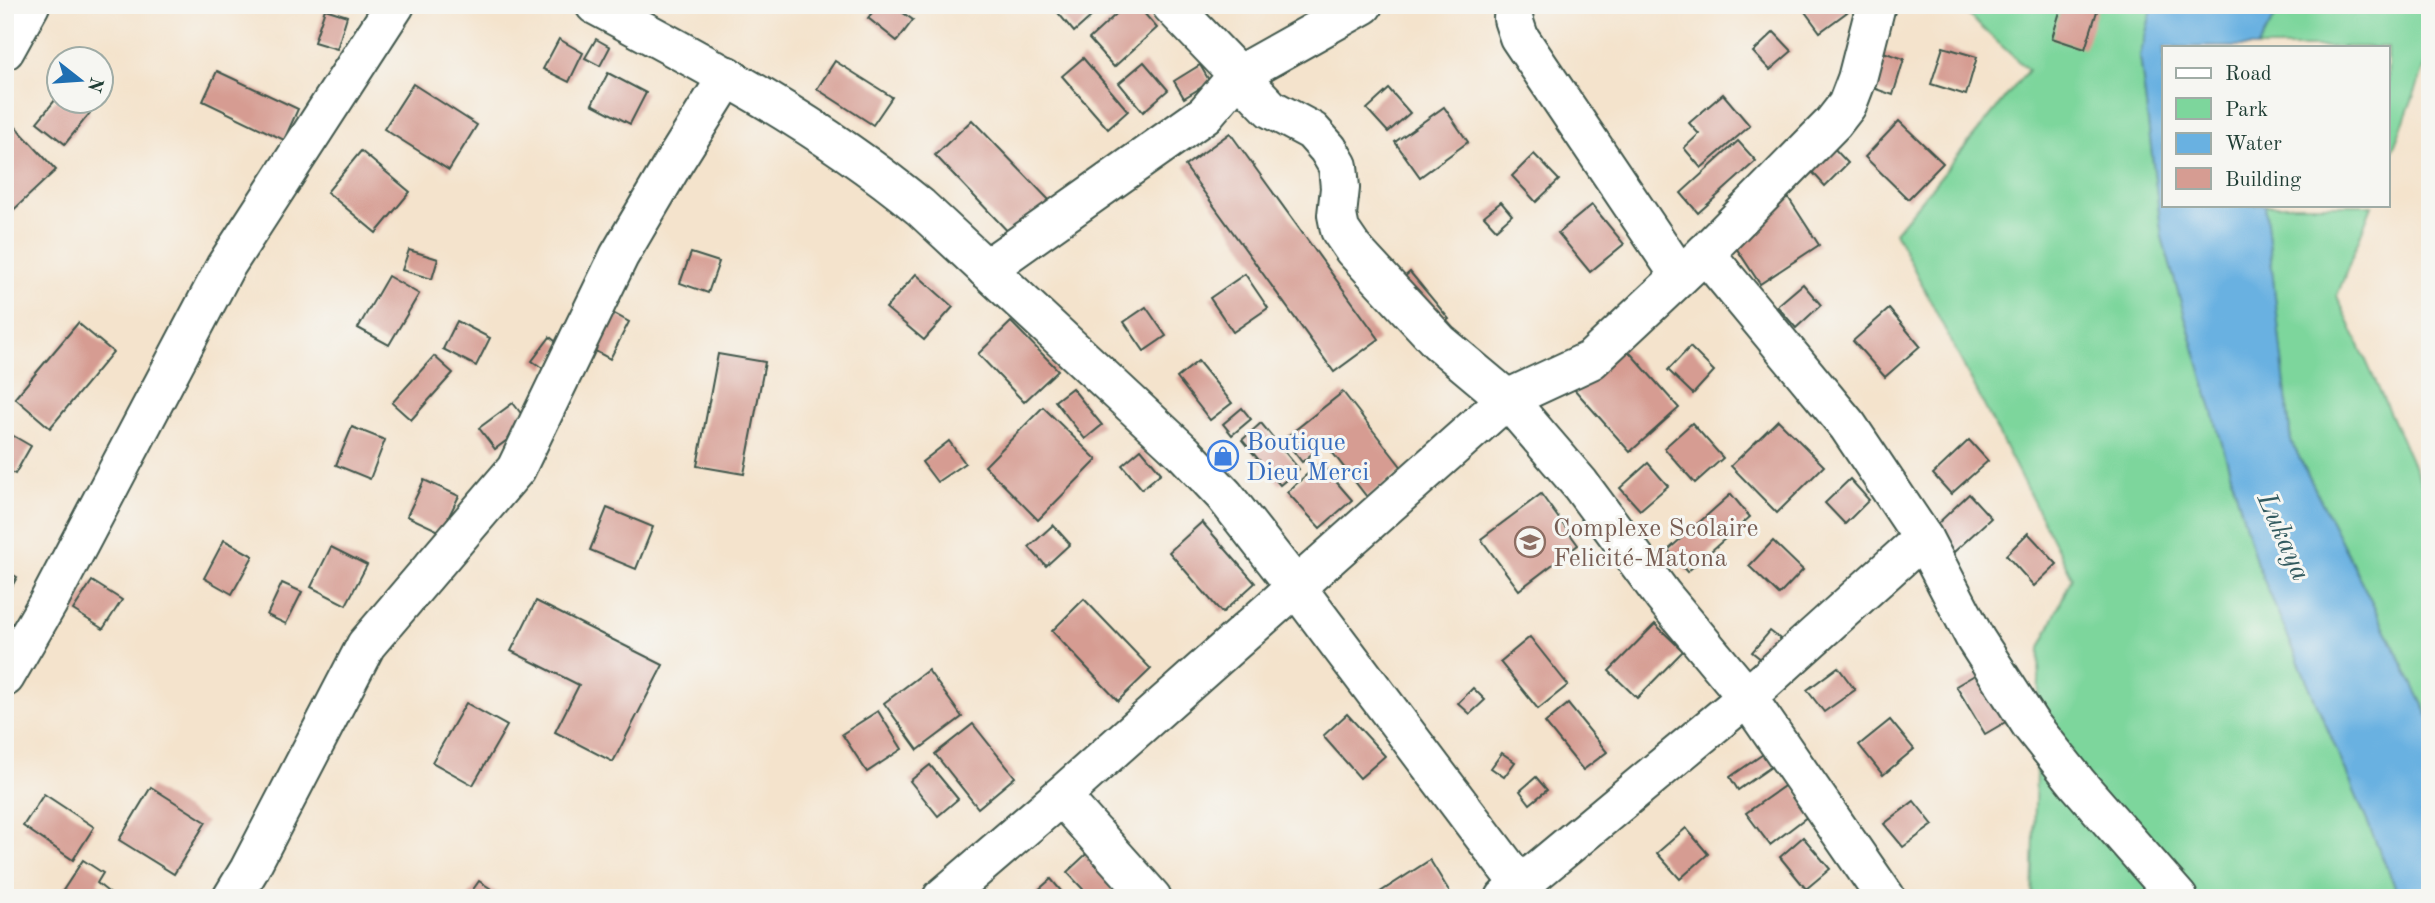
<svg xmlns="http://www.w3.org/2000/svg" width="2435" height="903" viewBox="0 0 2435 903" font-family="'Old Standard TT',serif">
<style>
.green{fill:#7dd69c;stroke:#4e8a68;stroke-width:2}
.water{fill:#69b1e1;stroke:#44778a;stroke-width:2}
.building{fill:#d69c92}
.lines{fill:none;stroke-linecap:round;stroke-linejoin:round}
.minor-casing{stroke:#3f564b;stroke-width:42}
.tertiary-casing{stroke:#3f564b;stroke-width:42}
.minor{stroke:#fff;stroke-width:38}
.tertiary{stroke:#fff;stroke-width:38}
.labels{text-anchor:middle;stroke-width:6;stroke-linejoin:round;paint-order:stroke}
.shop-label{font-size:26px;fill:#366cbe;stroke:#f6f6f2;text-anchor:start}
.education-label{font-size:26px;fill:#785e54;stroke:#f6f6f2;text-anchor:start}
.water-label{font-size:28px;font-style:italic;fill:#325a5f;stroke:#f6f6f2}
</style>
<rect width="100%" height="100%" fill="#f6f6f2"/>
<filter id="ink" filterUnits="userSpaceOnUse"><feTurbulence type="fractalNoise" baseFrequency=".0143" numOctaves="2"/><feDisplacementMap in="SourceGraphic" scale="14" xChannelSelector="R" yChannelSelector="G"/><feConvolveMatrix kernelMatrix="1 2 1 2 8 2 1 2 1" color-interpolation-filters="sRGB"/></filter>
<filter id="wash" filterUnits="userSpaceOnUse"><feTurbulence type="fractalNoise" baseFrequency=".00686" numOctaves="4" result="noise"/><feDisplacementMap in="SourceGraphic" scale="28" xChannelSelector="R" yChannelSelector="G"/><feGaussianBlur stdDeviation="1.57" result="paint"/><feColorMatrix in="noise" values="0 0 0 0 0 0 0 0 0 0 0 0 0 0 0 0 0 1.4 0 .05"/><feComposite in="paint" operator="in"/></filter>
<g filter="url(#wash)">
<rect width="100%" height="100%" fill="#f4e3cc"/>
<!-- green -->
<g class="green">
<polygon points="1957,5 2153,5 2140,56 2162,237 2257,564 2400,898 2032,898 2040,648 2072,577 1895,232 2028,70"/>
<polygon points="2282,5 2430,5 2430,53 2388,163 2388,47 2257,47"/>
<polygon points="2265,205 2372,205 2337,296 2430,503 2430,719 2291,441"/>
</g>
<!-- water -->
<polygon class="water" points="2153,5 2282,5 2257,47 2164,47 2164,205 2265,205 2291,441 2430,719 2430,898 2400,898 2257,564 2162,237 2140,56"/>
<g id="blocks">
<!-- building -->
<g class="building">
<polygon points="878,5 892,5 913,20 897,41 868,18"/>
<polygon points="1058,5 1100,5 1102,7 1074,32 1054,8"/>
<polygon points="1126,5 1137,5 1157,28 1114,67 1089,39"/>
<polygon points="1800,5 1853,5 1854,7 1820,32"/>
<polygon points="2062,5 2099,5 2085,49 2052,38"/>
<polygon points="325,9 347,16 337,49 314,42"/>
<polygon points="1774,32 1792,51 1770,70 1753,52"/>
<polygon points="559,39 583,53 569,82 543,69"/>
<polygon points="596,39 610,47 600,66 585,58"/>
<polygon points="1943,47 1977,57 1966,95 1931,84"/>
<polygon points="1880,51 1904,59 1893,95 1867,86"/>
<polygon points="1083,58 1128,111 1108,129 1062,76"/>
<polygon points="835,61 892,97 873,125 817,89"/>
<polygon points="1144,62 1168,90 1143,112 1119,83"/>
<polygon points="1200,65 1210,82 1184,98 1174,81"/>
<polygon points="217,71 298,109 284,140 203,101"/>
<polygon points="608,73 646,93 630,124 592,104"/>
<polygon points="413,84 477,125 449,170 384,129"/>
<polygon points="1389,89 1410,113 1388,132 1367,109"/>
<polygon points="60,94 60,102 76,102 90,113 65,144 37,122"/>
<polygon points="1723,94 1750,126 1701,168 1684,148 1699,134 1689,123"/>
<polygon points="1444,107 1468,142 1420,177 1395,142"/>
<polygon points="972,120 1051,202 1014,238 935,155"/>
<polygon points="1899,121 1943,163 1908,199 1865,157"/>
<polygon points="12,123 56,170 5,218 5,129"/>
<polygon points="1230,133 1379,339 1334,372 1185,166"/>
<polygon points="1738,141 1756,161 1698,213 1681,193"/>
<polygon points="1829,143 1848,163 1825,186 1806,165"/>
<polygon points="361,151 410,192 376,233 327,192"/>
<polygon points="1534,154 1559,180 1536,202 1512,176"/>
<polygon points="1788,197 1819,245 1760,284 1729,237"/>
<polygon points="1501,202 1512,215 1496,229 1484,216"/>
<polygon points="1592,205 1624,244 1590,272 1558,233"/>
<polygon points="409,250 438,259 432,279 402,270"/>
<polygon points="691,253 719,262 708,293 680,283"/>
<polygon points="1410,272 1449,319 1433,331 1395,285"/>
<polygon points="916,274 953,307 924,340 886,308"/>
<polygon points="1245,274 1268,308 1233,332 1210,298"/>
<polygon points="388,276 419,294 389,345 358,328"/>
<polygon points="1803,284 1821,305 1796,328 1777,306"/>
<polygon points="602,307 629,322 610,359 582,344"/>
<polygon points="1146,307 1166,336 1144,351 1124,322"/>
<polygon points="1889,309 1920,346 1885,377 1853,341"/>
<polygon points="457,321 490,338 476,366 443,349"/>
<polygon points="1011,322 1058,370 1024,402 978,354"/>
<polygon points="78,323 113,352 50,428 15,398"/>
<polygon points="550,337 561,346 544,369 532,361"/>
<polygon points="1623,345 1679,408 1630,452 1574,389"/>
<polygon points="1690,347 1714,371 1693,394 1668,370"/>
<polygon points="718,354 765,362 744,474 697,466"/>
<polygon points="434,356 453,373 411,420 392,403"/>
<polygon points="1198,361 1232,403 1210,420 1177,378"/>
<polygon points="1072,388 1102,425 1085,439 1055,401"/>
<polygon points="1343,392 1403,469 1367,497 1325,443 1302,462 1284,439"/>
<polygon points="513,403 529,424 495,449 479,428"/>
<polygon points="1043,407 1097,460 1038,520 985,466"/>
<polygon points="1242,408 1251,419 1232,435 1223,424"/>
<polygon points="1778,420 1824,466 1777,513 1731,466"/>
<polygon points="1261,423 1299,469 1280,485 1242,440"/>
<polygon points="1692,423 1723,458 1695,483 1664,448"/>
<polygon points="352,427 385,440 370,479 336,465"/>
<polygon points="5,431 31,446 15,474 5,469"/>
<polygon points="1969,440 1988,461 1951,494 1933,474"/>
<polygon points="949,441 965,463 937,482 922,462"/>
<polygon points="1141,449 1161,473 1142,489 1122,465"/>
<polygon points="1320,463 1352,500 1320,528 1287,492"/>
<polygon points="1648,463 1668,486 1640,510 1620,488"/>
<polygon points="1850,479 1869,500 1845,524 1825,503"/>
<polygon points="424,480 459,496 441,532 407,516"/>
<polygon points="1541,494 1578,545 1519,590 1481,539"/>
<polygon points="1731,494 1750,517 1687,572 1668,550"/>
<polygon points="1969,494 1991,518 1954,552 1933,528"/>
<polygon points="607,508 653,527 636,569 590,550"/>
<polygon points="1202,522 1255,583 1222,613 1169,552"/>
<polygon points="1053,525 1070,544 1046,566 1029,547"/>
<polygon points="2028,533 2057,564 2034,586 2006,555"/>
<polygon points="224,540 253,556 232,594 204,578"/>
<polygon points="1773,541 1803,570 1779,595 1749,566"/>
<polygon points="331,547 367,565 346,605 311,587"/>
<polygon points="5,570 17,577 5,599"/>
<polygon points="92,581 122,600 103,629 73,610"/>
<polygon points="282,583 302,592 286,624 267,615"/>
<polygon points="1084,599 1151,669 1118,701 1052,631"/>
<polygon points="536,601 663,665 613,762 555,732 579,685 511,651"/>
<polygon points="1655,624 1683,651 1637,698 1609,671"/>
<polygon points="1770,631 1788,645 1771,667 1752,652"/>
<polygon points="1530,637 1568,685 1538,709 1500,662"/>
<polygon points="1838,667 1855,690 1824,712 1807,690"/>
<polygon points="1985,669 2014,717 1985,734 1956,686"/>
<polygon points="928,670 962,717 918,750 884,703"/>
<polygon points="1473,688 1485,700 1470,714 1458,703"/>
<polygon points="466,703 507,726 473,785 432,762"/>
<polygon points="1568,704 1607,752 1583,770 1545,723"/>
<polygon points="878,711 902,749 867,772 842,734"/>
<polygon points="1347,714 1385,756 1360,778 1323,736"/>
<polygon points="1890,720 1914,749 1883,775 1859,745"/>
<polygon points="973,724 1015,777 978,808 935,754"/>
<polygon points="1769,750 1778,762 1738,790 1730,777"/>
<polygon points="1502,753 1515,762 1504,777 1491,768"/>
<polygon points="930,765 958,799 938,816 910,781"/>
<polygon points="1536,777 1547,790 1530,804 1520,791"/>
<polygon points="1790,782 1812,813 1770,845 1746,813"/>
<polygon points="151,787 206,822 174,874 119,840"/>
<polygon points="44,794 94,827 73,860 23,826"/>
<polygon points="1914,801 1933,825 1903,847 1884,824"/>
<polygon points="1686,828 1708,854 1680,879 1657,853"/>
<polygon points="1803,837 1830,869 1806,889 1780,857"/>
<polygon points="1096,845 1125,877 1104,898 1091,898 1067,872"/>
<polygon points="83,860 103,873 97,883 112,895 111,898 58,898"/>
<polygon points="1430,860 1451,894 1446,898 1371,898"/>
<polygon points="1051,879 1067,898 1040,898 1036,892"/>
<polygon points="479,881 499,894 497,898 467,898"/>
</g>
</g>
</g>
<g filter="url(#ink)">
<use href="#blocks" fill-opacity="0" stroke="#3f564b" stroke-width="2"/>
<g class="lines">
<!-- minor casing -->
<g class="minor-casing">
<g id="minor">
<polyline points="1171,5 1271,109 1312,131 1328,149 1338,166 1340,188 1337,215 1340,230 1353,249 1439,342 1507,399 1580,484 1663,596 1747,697 1886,898"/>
<polyline points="1514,5 1513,19 1519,37 1680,276"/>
<polyline points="5,50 30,5"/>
<polyline points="1705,253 1848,426 1923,538 1976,640 2031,725 2078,784 2178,898"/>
<polyline points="986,269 1205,114 1238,75 1363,5"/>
<polyline points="5,677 48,603 225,267 395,5"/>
<polyline points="1061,796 1152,898"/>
<polyline points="232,898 249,870 366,645 516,469 619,256 673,164 728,76"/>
<polyline points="942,898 1061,796 1507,399 1591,360 1705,253 1833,123 1847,105 1857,79 1876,5"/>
<polyline points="1505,898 1747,697 1923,538"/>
</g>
</g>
<!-- tertiary casing -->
<g class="tertiary-casing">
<path id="tertiary" d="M595 5C708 65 821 125 920 207L1184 453 1224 495 1296 587 1530 898"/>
</g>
<!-- minor -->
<use href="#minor" class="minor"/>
<!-- tertiary -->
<use href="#tertiary" class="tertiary"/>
</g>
</g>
<!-- icons -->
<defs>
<g id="shop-ring" transform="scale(1.575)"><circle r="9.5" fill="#f6f6f2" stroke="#3f7fe0" stroke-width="1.5"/><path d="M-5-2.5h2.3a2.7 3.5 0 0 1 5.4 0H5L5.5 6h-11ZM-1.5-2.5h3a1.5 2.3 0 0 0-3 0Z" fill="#3f7fe0"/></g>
<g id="school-ring" transform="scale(1.575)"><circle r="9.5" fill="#f6f6f2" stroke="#8d6e63" stroke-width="1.5"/><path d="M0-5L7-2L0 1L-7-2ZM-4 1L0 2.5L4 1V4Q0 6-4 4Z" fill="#8d6e63"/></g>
</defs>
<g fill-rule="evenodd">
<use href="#shop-ring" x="1223" y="456"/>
<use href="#school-ring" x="1530" y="542"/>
</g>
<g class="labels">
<!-- shop labels -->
<g class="shop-label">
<text x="1246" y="450">Boutique<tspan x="1246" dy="30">Dieu Merci</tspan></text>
</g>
<!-- education labels -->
<g class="education-label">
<text x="1553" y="536">Complexe Scolaire<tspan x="1553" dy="30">Felicité-Matona</tspan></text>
</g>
<!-- water labels -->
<g class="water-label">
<text transform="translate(2285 536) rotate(66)" y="10">Lukaya</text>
</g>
</g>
<!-- margin -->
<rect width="2435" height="903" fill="none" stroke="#f6f6f2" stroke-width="28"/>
<!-- legend -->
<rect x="2162" y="46" width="228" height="161" fill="#f6f6f2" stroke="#a0aca6" stroke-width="2"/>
<rect x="2176" y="68" width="35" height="10" fill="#ffffff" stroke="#a0aca6" stroke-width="2"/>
<text x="2225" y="80" font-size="21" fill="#1f3d34">Road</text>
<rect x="2176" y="98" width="35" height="21" fill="#7dd69c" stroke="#a0aca6" stroke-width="2"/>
<text x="2225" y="116" font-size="21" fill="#1f3d34">Park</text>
<rect x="2176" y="133" width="35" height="21" fill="#69b1e1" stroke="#a0aca6" stroke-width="2"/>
<text x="2225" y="150" font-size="21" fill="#1f3d34">Water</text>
<rect x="2176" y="168" width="35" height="21" fill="#d69c92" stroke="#a0aca6" stroke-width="2"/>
<text x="2225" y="186" font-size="21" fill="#1f3d34">Building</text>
<!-- north arrow -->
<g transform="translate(80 80) rotate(107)"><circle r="33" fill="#f6f6f2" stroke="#a0aca6" stroke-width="2"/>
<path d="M0-5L12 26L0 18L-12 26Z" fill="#1f6fb2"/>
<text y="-10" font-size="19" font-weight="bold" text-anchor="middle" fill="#1f3d34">N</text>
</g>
</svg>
